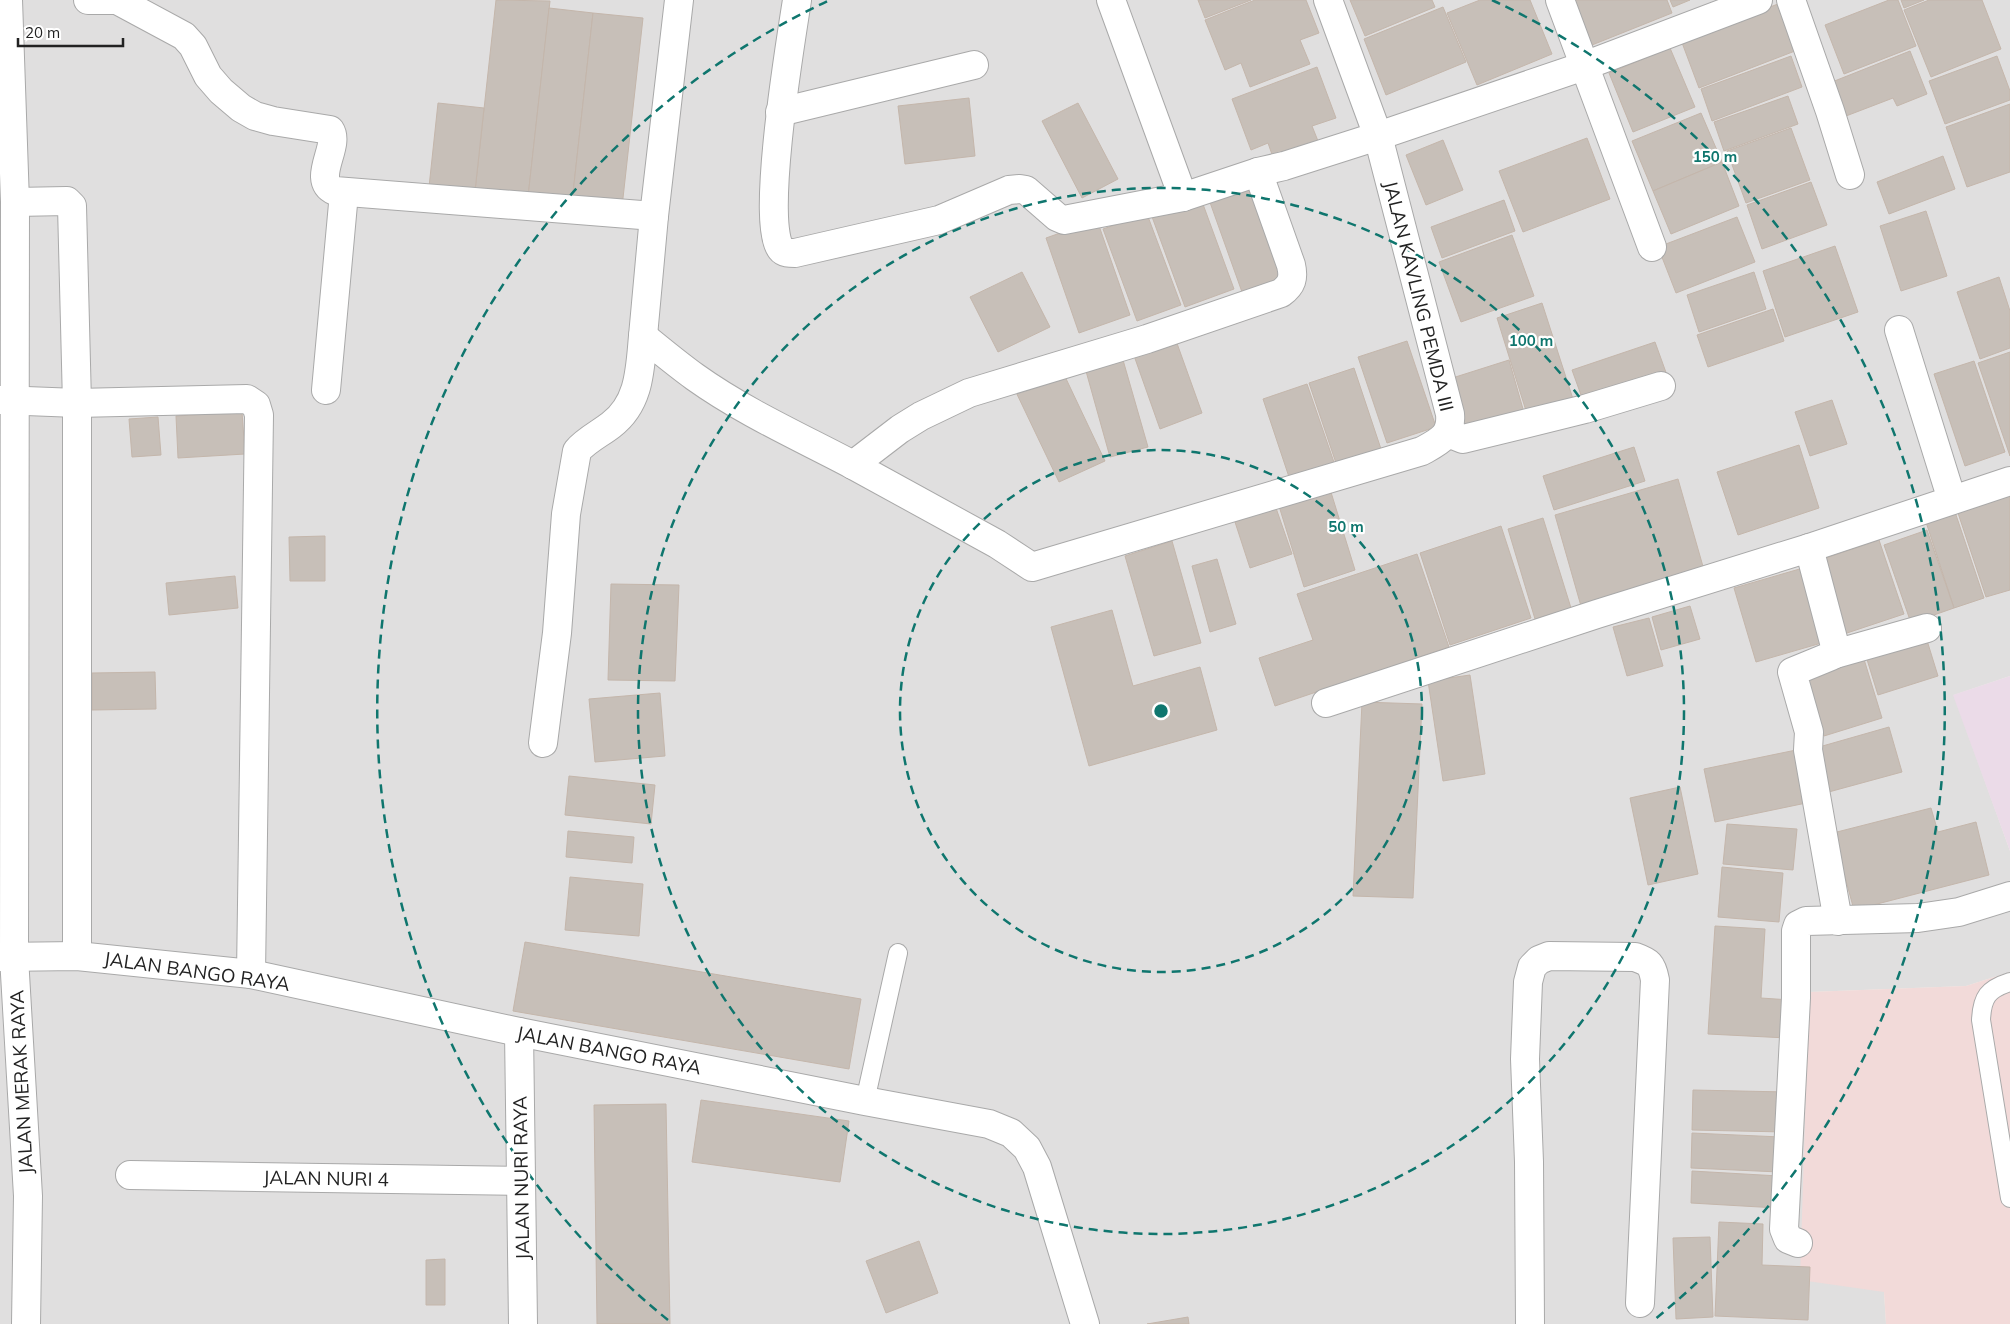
<svg xmlns="http://www.w3.org/2000/svg" width="2010" height="1324" viewBox="0 0 2010 1324" font-family="Mulish,sans-serif">
<style>
.residential{fill:#e0dfdf}
.commercial{fill:#f2dad9}
.industrial{fill:#ebdbe8}
.building{fill:#c7bfb8;stroke:#c4b6ab}
.lines{fill:none;stroke-linecap:round;stroke-linejoin:round}
.service-casing{stroke:#a9a9a9;stroke-width:20}
.minor-casing{stroke:#a9a9a9;stroke-width:30}
.service{stroke:#fff;stroke-width:18}
.minor{stroke:#fff;stroke-width:28}
.ring{fill:none;stroke:#0f766e;stroke-width:2.5;stroke-dasharray:9 6}
.labels{text-anchor:middle;stroke-width:4.5;stroke-linejoin:round;paint-order:stroke}
.street-label{font-size:19px;fill:#222;stroke:#fff}
.centre{fill:#0f766e;stroke:#fff;stroke-width:2.5}
.ring-label{font-size:15px;text-anchor:middle;font-weight:bold;fill:#0f766e;stroke:#fff;stroke-width:4.5;stroke-linejoin:round;paint-order:stroke}
</style>
<rect width="100%" height="100%" fill="#f2efe9"/>
<!-- residential -->
<polygon class="residential" points="0,0 2010,0 2010,676 1954,695 2010,851 2010,972 1966,986 1810,992 1884,1292 1886,1324 0,1324"/>
<!-- commercial -->
<polygon class="commercial" points="2010,972 2010,1324 1886,1324 1884,1292 1800,1280 1809,992 1966,986"/>
<!-- industrial -->
<polygon class="industrial" points="2010,676 2010,851 1953,695"/>
<!-- building -->
<g class="building">
<polygon points="496,0 550,1 528,197 475,191"/>
<polygon points="1198,0 1251,0 1205,18"/>
<polygon points="1255,0 1306,0 1319,33 1300,40 1310,64 1250,87 1241,63 1225,70 1205,20"/>
<polygon points="1350,0 1432,0 1435,7 1365,36"/>
<polygon points="1480,0 1530,0 1552,54 1477,85 1447,13"/>
<polygon points="1568,0 1667,0 1672,13 1587,47"/>
<polygon points="1670,0 1690,0 1673,7"/>
<polygon points="1889,0 1898,0 1916,46 1844,74 1825,25"/>
<polygon points="1901,0 1924,0 1904,8"/>
<polygon points="1929,0 1982,0 2001,49 1931,77 1904,10"/>
<polygon points="1778,4 1795,51 1699,88 1681,40"/>
<polygon points="1443,7 1466,62 1386,95 1364,39"/>
<polygon points="549,8 593,13 572,202 528,197"/>
<polygon points="593,13 643,18 622,207 572,202"/>
<polygon points="1670,48 1695,107 1633,132 1609,73"/>
<polygon points="1910,51 1927,94 1897,106 1893,98 1846,116 1832,82"/>
<polygon points="1791,56 1802,87 1712,121 1701,89"/>
<polygon points="1997,56 2010,91 2010,100 1945,124 1929,81"/>
<polygon points="1317,67 1336,118 1312,126 1320,146 1275,163 1268,143 1251,150 1232,99"/>
<polygon points="1788,96 1798,124 1724,151 1714,122"/>
<polygon points="969,98 975,156 905,164 898,106"/>
<polygon points="438,103 484,108 475,191 429,187"/>
<polygon points="1078,103 1118,179 1082,198 1042,121"/>
<polygon points="2010,104 2010,172 1967,187 1946,127"/>
<polygon points="1701,113 1722,162 1653,191 1632,141"/>
<polygon points="1791,128 1810,180 1746,203 1727,151"/>
<polygon points="1587,138 1610,199 1523,232 1499,171"/>
<polygon points="1443,140 1463,190 1426,205 1406,155"/>
<polygon points="1943,156 1955,189 1889,214 1877,182"/>
<polygon points="1722,162 1739,206 1671,234 1653,191"/>
<polygon points="1253,178 1287,276 1242,292 1207,194"/>
<polygon points="1811,182 1827,225 1762,249 1747,205"/>
<polygon points="1200,196 1234,289 1185,307 1151,214"/>
<polygon points="1504,200 1515,231 1442,258 1431,227"/>
<polygon points="1926,211 1947,276 1901,291 1880,226"/>
<polygon points="1147,214 1181,305 1137,321 1103,229"/>
<polygon points="1737,217 1755,262 1676,293 1658,247"/>
<polygon points="1097,220 1130,315 1079,333 1046,238"/>
<polygon points="1512,235 1534,296 1461,322 1439,262"/>
<polygon points="1835,246 1858,312 1785,337 1763,271"/>
<polygon points="1022,272 1050,327 998,352 970,297"/>
<polygon points="1754,272 1766,309 1699,332 1687,295"/>
<polygon points="1999,277 2010,311 2010,348 1980,359 1957,292"/>
<polygon points="1542,303 1573,399 1527,414 1497,318"/>
<polygon points="1773,309 1784,341 1708,367 1697,335"/>
<polygon points="1174,335 1202,413 1160,429 1132,350"/>
<polygon points="1407,341 1436,427 1387,443 1358,357"/>
<polygon points="1655,342 1668,378 1585,406 1572,370"/>
<polygon points="2010,352 2010,456 1978,363"/>
<polygon points="1121,353 1148,447 1110,457 1084,364"/>
<polygon points="1509,360 1525,416 1462,435 1446,380"/>
<polygon points="1974,361 2005,452 1965,466 1934,374"/>
<polygon points="1060,366 1105,461 1059,482 1014,388"/>
<polygon points="1354,368 1382,452 1337,466 1309,383"/>
<polygon points="1307,384 1336,468 1291,483 1263,399"/>
<polygon points="1832,400 1847,444 1810,456 1795,412"/>
<polygon points="242,412 245,454 178,458 176,416"/>
<polygon points="158,417 161,455 132,457 129,419"/>
<polygon points="1799,445 1819,508 1738,535 1717,472"/>
<polygon points="1634,447 1645,481 1554,510 1543,476"/>
<polygon points="1678,479 1704,570 1581,606 1555,515"/>
<polygon points="1330,489 1355,570 1304,587 1279,506"/>
<polygon points="2010,496 2010,590 1986,597 1958,513"/>
<polygon points="1276,508 1292,554 1250,568 1235,522"/>
<polygon points="1955,512 1984,598 1954,608 1926,522"/>
<polygon points="1543,518 1571,608 1535,619 1508,529"/>
<polygon points="1501,526 1531,618 1450,645 1420,553"/>
<polygon points="1927,530 1954,608 1911,623 1884,545"/>
<polygon points="325,536 325,581 290,581 289,537"/>
<polygon points="1879,540 1904,614 1844,634 1820,560"/>
<polygon points="1172,541 1201,643 1154,656 1125,556"/>
<polygon points="1417,554 1449,647 1275,706 1259,658 1313,640 1297,594"/>
<polygon points="1217,559 1236,624 1210,632 1192,566"/>
<polygon points="1803,568 1825,642 1756,662 1734,588"/>
<polygon points="235,576 238,608 169,615 166,583"/>
<polygon points="611,584 679,585 675,681 608,680"/>
<polygon points="1690,606 1700,639 1661,650 1652,617"/>
<polygon points="1112,610 1133,686 1200,667 1217,730 1089,766 1051,627"/>
<polygon points="1649,618 1663,666 1627,676 1613,627"/>
<polygon points="1925,634 1938,676 1878,695 1865,653"/>
<polygon points="1863,656 1882,718 1824,736 1805,673"/>
<polygon points="155,672 156,709 92,710 92,673"/>
<polygon points="1470,675 1485,774 1443,781 1428,681"/>
<polygon points="660,693 665,756 595,762 589,699"/>
<polygon points="1362,702 1422,704 1413,898 1353,896"/>
<polygon points="1889,727 1902,772 1825,793 1812,749"/>
<polygon points="1801,749 1811,802 1715,822 1704,769"/>
<polygon points="569,776 655,785 651,824 565,815"/>
<polygon points="1680,787 1698,874 1648,885 1630,798"/>
<polygon points="1931,808 1938,832 1976,822 1989,875 1854,910 1833,833"/>
<polygon points="1727,824 1797,829 1793,870 1723,864"/>
<polygon points="568,831 634,837 632,863 566,857"/>
<polygon points="1722,867 1783,873 1779,922 1718,917"/>
<polygon points="570,877 643,884 639,936 565,930"/>
<polygon points="1715,926 1765,929 1761,998 1790,1000 1787,1038 1708,1034"/>
<polygon points="525,942 861,999 849,1069 513,1011"/>
<polygon points="1693,1090 1786,1092 1784,1132 1692,1130"/>
<polygon points="701,1100 849,1121 840,1182 692,1162"/>
<polygon points="666,1104 670,1324 597,1324 594,1105"/>
<polygon points="1692,1133 1781,1137 1779,1172 1691,1168"/>
<polygon points="1692,1171 1779,1176 1777,1208 1691,1203"/>
<polygon points="1719,1222 1763,1224 1762,1265 1810,1267 1808,1320 1715,1316"/>
<polygon points="1710,1237 1713,1317 1676,1319 1673,1238"/>
<polygon points="919,1241 938,1293 886,1313 866,1261"/>
<polygon points="445,1259 445,1305 426,1305 426,1260"/>
<polygon points="1188,1317 1189,1324 1147,1324"/>
</g>
<g class="lines">
<!-- service casing -->
<g class="service-casing">
<g id="service">
<path d="M2010 982C1988 989 1982 997 1981 1020L2010 1198"/>
<polyline points="865,1101 898,953"/>
</g>
</g>
<!-- minor casing -->
<g class="minor-casing">
<g id="minor">
<polyline points="8,0 15,202 14,957 28,1196 26,1324"/>
<path d="M88 0H117L184 36 193 46 208 76 221 91 241 108 255 116 273 121 330 130C341 146 310 180 335 191L654 216"/>
<path d="M797 0C791 39 760 224 781 249 784 253 790 253 795 253L939 220 1009 190 1020 189 1026 190 1057 217 1064 220 1183 197 1258 172 1284 166 1378 136 1584 66 1758 0"/>
<polyline points="1111,0 1183,197"/>
<polyline points="1560,0 1652,247"/>
<polyline points="1791,0 1830,111 1850,175"/>
<polyline points="780,112 974,65"/>
<path d="M1258 172 1291 265C1294 278 1292 285 1281 293L1147 339 969 393 921 416 900 429 853 465 997 544 1032 567 1422 451C1440 441 1452 436 1450 414L1378 136 1328 0"/>
<polyline points="15,202 67,201 72,206 77,403 77,956"/>
<polyline points="1899,330 1952,500"/>
<polyline points="643,336 654,216 679,0"/>
<polyline points="326,390 344,193"/>
<polyline points="0,400 77,403 247,399 256,405 259,415 251,974"/>
<polyline points="1448,433 1463,439 1585,409 1661,386"/>
<polyline points="1809,548 1836,650 1835,654 1831,656 1792,672 1809,732 1808,750 1838,921"/>
<polyline points="1835,654 1927,628"/>
<polyline points="1326,703 1597,614 1809,548 2010,481"/>
<path d="M543 743 557 633 566 514 577 451C586 440 601 433 611 425 640 403 640 369 643 336 660 350 677 364 695 377 744 412 800 437 853 465"/>
<polyline points="0,957 77,956 251,974 519,1032 865,1101 989,1124 1011,1133 1027,1148 1037,1167 1085,1324"/>
<polyline points="519,1032 523,1324"/>
<polyline points="130,1175 521,1181"/>
<polyline points="1798,1243 1788,1239 1784,1229 1796,998 1796,931 1798,925 1806,921 1918,918 1959,912 2010,896"/>
<path d="M1530 1324 1529 1162 1525 1059 1528 982 1532 967 1539 960 1549 956 1635 957C1649 962 1652 964 1655 980L1640 1303"/>
</g>
</g>
<!-- service -->
<use href="#service" class="service"/>
<!-- minor -->
<use href="#minor" class="minor"/>
</g>
<!-- distance rings -->
<g class="ring">
<circle cx="1161" cy="711" r="261"/>
<circle cx="1161" cy="711" r="523"/>
<path d="M668 1320A784 784 0 0 1 830 0M1492 0A784 784 0 0 1 1654 1320"/>
</g>
<g class="labels">
<!-- street labels -->
<g class="street-label">
<text transform="translate(1419 296) rotate(76)" y="7">JALAN KAVLING PEMDA III</text>
<text transform="translate(197 971) rotate(8)" y="7">JALAN BANGO RAYA</text>
<text transform="translate(609 1050) rotate(11)" y="7">JALAN BANGO RAYA</text>
<text transform="translate(21 1082) rotate(-93)" y="7">JALAN MERAK RAYA</text>
<text transform="translate(326 1178) rotate(1)" y="7">JALAN NURI 4</text>
<text transform="translate(521 1178) rotate(-91)" y="7">JALAN NURI RAYA</text>
</g>
</g>
<circle cx="1161" cy="711" r="8" class="centre"/>
<g class="ring-label">
<text x="1715" y="162">150 m</text>
<text x="1531" y="346">100 m</text>
<text x="1346" y="532">50 m</text>
</g>
<!-- scale -->
<path d="M18 38v8h105v-8" fill="none" stroke="#222222" stroke-width="2.5"/>
<text x="25" y="38" font-size="15" fill="#222222" stroke="#ffffff" stroke-width="4" paint-order="stroke">20 m</text>
</svg>
